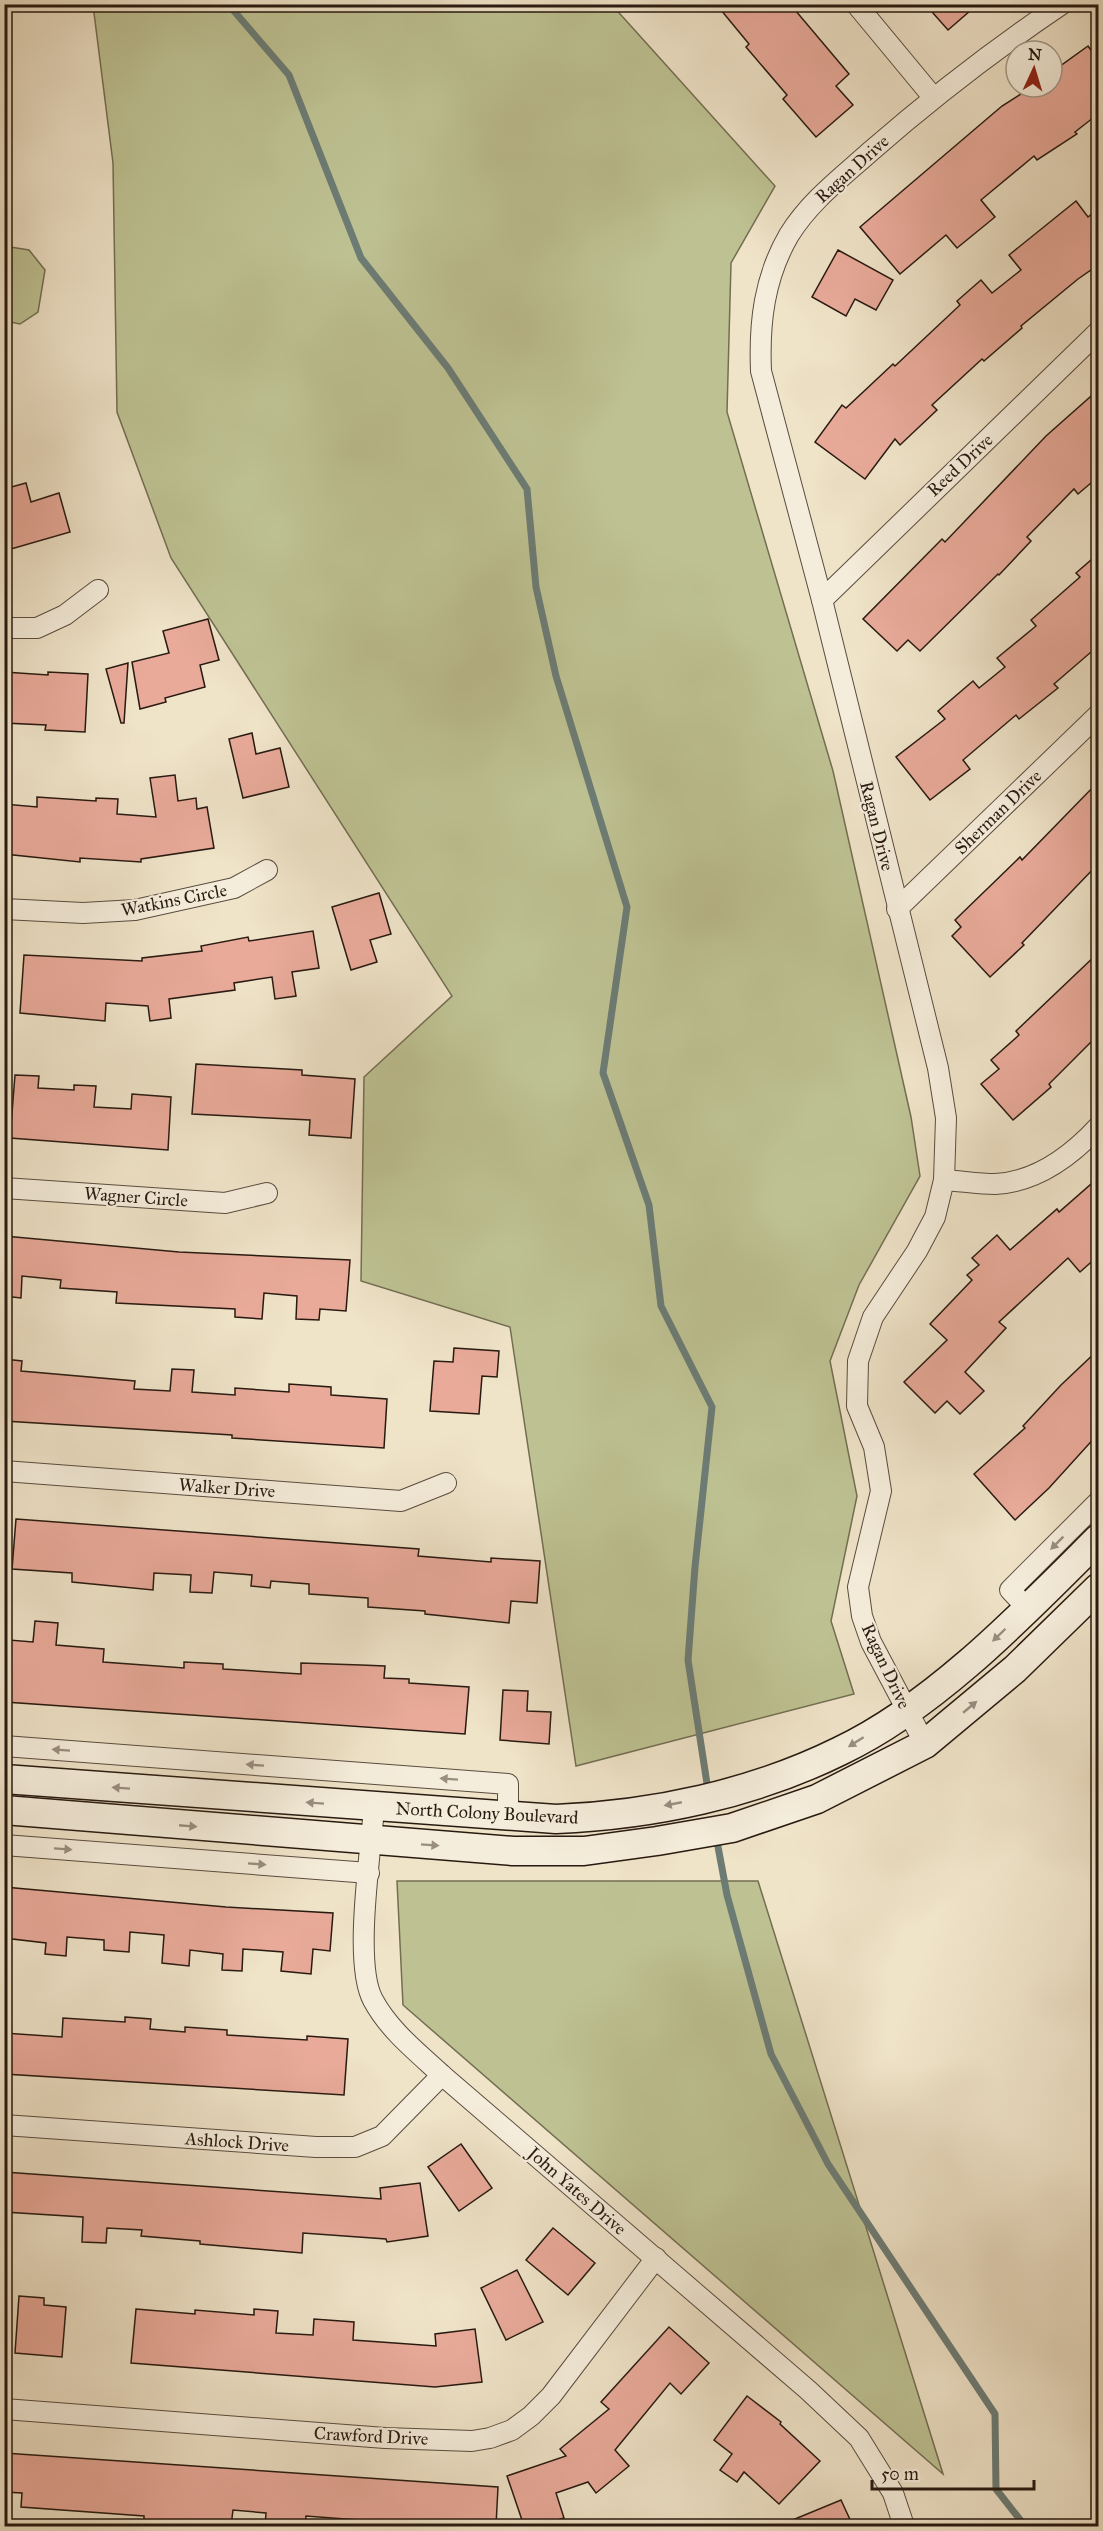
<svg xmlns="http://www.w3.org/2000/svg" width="1103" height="2531" viewBox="0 0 1103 2531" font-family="'IM FELL Great Primer',serif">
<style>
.green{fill:#bec293;stroke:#736e52;stroke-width:1.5}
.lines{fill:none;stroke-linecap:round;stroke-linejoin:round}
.stream{stroke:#6c7c75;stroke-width:7}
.building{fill:#e9aa9a;stroke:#281a11;stroke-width:1.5}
.minor-casing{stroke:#5a4c3f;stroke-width:22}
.secondary-casing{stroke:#281a11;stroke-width:31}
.minor{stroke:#f5eddb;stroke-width:20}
.secondary{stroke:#f5eddb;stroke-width:28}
.oneway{fill:#998e80}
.labels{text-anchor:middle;stroke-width:4.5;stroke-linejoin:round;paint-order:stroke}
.street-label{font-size:18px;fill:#281a11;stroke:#f5eddb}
</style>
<rect width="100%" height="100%" fill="#efe3c8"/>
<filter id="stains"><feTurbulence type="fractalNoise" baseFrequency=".00333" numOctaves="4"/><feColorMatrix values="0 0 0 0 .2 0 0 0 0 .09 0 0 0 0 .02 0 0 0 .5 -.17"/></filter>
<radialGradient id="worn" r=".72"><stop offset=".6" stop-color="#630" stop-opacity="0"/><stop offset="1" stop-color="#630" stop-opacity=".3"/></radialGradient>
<!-- green -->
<g class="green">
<polygon points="93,5 612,5 775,186 731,263 727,412 833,771 911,1117 920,1176 859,1285 830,1361 857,1496 831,1621 854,1694 576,1766 510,1327 361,1281 364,1077 452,996 171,558 117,412 113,163"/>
<polygon points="4,246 29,250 45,270 38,312 20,324 5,321"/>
<polygon points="397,1881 758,1881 943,2474 403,2005"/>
</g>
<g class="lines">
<!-- stream -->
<g class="stream">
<polyline points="228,4 289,75 361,258 448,368 527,489 536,587 556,676 627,907 603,1073 649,1205 661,1306 712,1407 695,1567 688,1660 708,1790"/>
<polyline points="716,1836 727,1895 771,2054 828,2164 995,2414 996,2489 1025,2526"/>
</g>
</g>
<!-- building -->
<g class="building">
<polygon points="716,4 790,4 849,74 836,86 853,105 816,137 783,99 787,95 746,47 749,44"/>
<polygon points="925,4 978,4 948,30"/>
<polygon points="1088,46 1098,60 1098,114 1075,132 1077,134 1037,160 1034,156 981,200 995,217 957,248 946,235 900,274 860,227 1002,106 1032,87 1052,87 1052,72"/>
<polygon points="1076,201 1088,217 1098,209 1098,265 1078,279 1021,326 1022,328 984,361 982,359 932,405 937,410 900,445 895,439 865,479 815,442 842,405 846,408 893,364 895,366 960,305 957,301 981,280 992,293 1021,270 1009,255"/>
<polygon points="838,250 893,280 876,310 855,299 846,316 812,297"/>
<polygon points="1098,390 1098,477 1078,494 1074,489 1027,537 1031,541 999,575 998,574 920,651 908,640 897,651 863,619 942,539 945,542 1046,436"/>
<polygon points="26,483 31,502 59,493 70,532 4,551 4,489"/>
<polygon points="1098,554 1098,646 1054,684 1058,688 1019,719 1016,715 963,760 970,769 930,800 896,757 945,719 938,711 973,681 979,688 1005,667 997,658 1036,626 1031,620 1080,577 1076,573"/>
<polygon points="208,619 219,660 200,665 205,687 165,698 166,702 140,709 132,662 169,653 163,631"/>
<polygon points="128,663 124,723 121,723 106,669"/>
<polygon points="4,672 48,675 48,672 88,674 85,732 45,730 46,725 4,723"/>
<polygon points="252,733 256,754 280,748 289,787 243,798 229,739"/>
<polygon points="175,775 178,801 196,798 197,809 207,807 214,848 141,859 141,862 80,858 80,862 4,854 4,804 37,807 37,797 96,801 96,798 118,799 117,814 156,817 150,778"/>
<polygon points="1098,782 1098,864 1022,943 1024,945 990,977 952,936 961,927 955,920 1020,857 1022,860"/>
<polygon points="379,893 391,934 370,940 377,962 351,970 332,907"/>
<polygon points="313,931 319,968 292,972 296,996 275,999 272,977 234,983 235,990 169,999 171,1018 150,1021 148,1006 106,1003 105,1021 20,1013 24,955 142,961 142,958 202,951 201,946 248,937 249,941"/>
<polygon points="1098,953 1098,1035 1049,1084 1051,1087 1013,1120 981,1084 999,1069 991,1060 1019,1035 1016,1031"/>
<polygon points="196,1064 302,1070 302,1075 355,1079 351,1138 309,1135 310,1120 192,1114"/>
<polygon points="15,1075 39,1076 38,1088 74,1090 74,1085 96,1086 94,1107 131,1109 132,1094 171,1097 168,1150 10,1138"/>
<polygon points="1098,1178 1098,1256 1080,1272 1068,1258 999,1322 1006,1328 965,1372 984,1391 960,1414 947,1401 935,1413 904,1382 947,1340 930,1324 972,1280 967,1275 979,1265 972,1258 997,1235 1010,1250 1057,1209 1059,1212"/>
<polygon points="4,1236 179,1252 350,1260 346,1311 320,1309 319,1320 296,1319 297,1296 264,1293 262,1319 235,1317 235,1309 116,1303 117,1292 60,1288 61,1280 22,1276 21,1298 4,1296"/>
<polygon points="454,1348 499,1351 497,1377 482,1376 479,1414 430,1411 434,1361 453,1362"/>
<polygon points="1098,1350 1098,1434 1049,1488 1015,1520 974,1474 1025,1428 1023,1426 1061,1385"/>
<polygon points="4,1359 22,1361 21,1371 135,1381 134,1389 170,1391 172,1369 194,1370 192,1392 235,1395 235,1388 289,1392 289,1384 331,1387 331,1395 387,1399 384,1448 232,1438 232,1435 4,1421"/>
<polygon points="16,1519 419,1549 418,1556 491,1562 491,1558 540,1561 537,1603 511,1601 509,1623 425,1614 425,1611 368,1607 368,1598 309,1594 309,1584 271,1581 270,1588 251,1586 252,1575 214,1572 212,1593 190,1592 191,1575 154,1573 153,1590 72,1582 72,1573 12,1569"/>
<polygon points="35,1621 58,1623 56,1645 104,1649 103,1662 184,1668 184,1662 223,1664 223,1669 301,1674 301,1663 361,1665 385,1666 384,1678 409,1679 409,1683 469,1687 465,1734 5,1702 9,1640 33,1642"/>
<polygon points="503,1690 528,1691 527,1711 551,1712 549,1744 500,1740"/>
<polygon points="4,1887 226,1907 333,1913 330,1951 313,1949 311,1974 281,1971 283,1952 243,1949 242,1971 222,1970 223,1954 190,1950 189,1966 162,1963 164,1935 130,1932 129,1952 104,1950 104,1940 67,1937 66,1956 45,1954 46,1943 4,1938"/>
<polygon points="125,2017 151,2019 150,2029 185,2032 185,2027 227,2030 227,2035 307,2040 307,2036 348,2039 344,2095 4,2074 4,2033 62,2037 63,2018 125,2022"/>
<polygon points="461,2144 492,2188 459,2211 428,2167"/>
<polygon points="4,2172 381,2199 380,2188 420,2183 428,2236 387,2242 386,2239 303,2233 302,2253 200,2244 200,2241 141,2236 142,2230 107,2228 106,2243 82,2242 83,2217 4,2212"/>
<polygon points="553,2228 595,2263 568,2295 526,2260"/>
<polygon points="517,2270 543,2322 506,2340 481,2288"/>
<polygon points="19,2296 44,2298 44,2305 66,2307 62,2357 15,2353"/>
<polygon points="136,2309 195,2314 195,2310 254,2315 254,2309 278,2311 276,2333 313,2335 314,2319 354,2322 353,2340 436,2346 435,2334 475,2329 482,2382 435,2387 131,2363"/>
<polygon points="669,2327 709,2363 681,2394 670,2383 615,2450 629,2466 596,2493 588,2482 556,2493 564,2518 538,2526 524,2526 507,2476 566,2456 560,2449 609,2409 601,2402"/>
<polygon points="747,2396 781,2422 780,2424 820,2461 779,2504 744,2472 737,2482 720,2470 732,2454 714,2440"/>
<polygon points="4,2453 498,2487 496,2526 385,2526 385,2522 306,2516 305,2526 265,2526 266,2513 233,2510 231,2526 203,2526 144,2521 144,2516 21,2507 22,2493 4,2492"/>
<polygon points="841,2500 853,2526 778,2526"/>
</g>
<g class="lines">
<!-- minor casing -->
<g class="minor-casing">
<g id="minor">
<polyline points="856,4 933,97"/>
<polyline points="822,600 1098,332"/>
<polyline points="4,628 37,628 65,615 98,590"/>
<polyline points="4,909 83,913 135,910 234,888 267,870"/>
<polyline points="897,909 1098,715"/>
<path d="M944 1180C961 1181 979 1184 995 1184 1036 1182 1072 1155 1098 1127"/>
<polyline points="4,1188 225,1203 267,1193"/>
<polyline points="4,1471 401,1501 446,1483"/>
<polyline points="1027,1608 1010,1590 1098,1502"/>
<path d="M925 1744 871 1642 862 1616 858 1587 881 1491 874 1447 857 1406 858 1361 873 1317 917 1251 935 1217 944 1180 946 1118 938 1068 822 600 761 371C759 323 764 278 789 235 810 201 842 177 871 151 932 98 995 49 1062 4"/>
<polyline points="4,1746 508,1784 508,1817"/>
<path d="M374 1807C371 1853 353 1963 373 2000 389 2030 417 2052 442 2075L808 2390 859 2438 893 2493 904 2526"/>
<polyline points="4,1845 369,1873"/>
<polyline points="4,2125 316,2147 355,2147 382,2136 442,2075"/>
<polyline points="4,2409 385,2438 472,2441 490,2438 512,2430 531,2416 551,2396 656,2258"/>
</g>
</g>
<!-- secondary casing -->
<g class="secondary-casing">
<g id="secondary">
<path d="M4 1779 556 1819C653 1815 753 1794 840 1751 935 1706 1024 1613 1098 1539"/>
<polyline points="4,1810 513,1851 584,1851 657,1841 732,1828 817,1799 925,1744 1015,1669 1098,1588"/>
</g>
</g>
<!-- minor -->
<use href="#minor" class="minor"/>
<!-- secondary -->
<use href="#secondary" class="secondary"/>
</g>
<!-- one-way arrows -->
<defs><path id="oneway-solid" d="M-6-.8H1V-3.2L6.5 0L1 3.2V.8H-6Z" transform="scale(1.5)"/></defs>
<g class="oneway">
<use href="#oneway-solid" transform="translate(1057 1543) rotate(135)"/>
<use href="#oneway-solid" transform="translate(999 1635) rotate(136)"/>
<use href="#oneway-solid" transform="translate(970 1707) rotate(-40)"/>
<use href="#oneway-solid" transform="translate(856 1742) rotate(148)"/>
<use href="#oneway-solid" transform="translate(61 1750) rotate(-176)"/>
<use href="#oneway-solid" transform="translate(255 1765) rotate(-176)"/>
<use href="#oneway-solid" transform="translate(449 1779) rotate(-176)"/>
<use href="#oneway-solid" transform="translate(121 1788) rotate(-176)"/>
<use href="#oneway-solid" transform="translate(315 1803) rotate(-176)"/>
<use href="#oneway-solid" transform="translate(673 1804) rotate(169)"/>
<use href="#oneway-solid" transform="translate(188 1826) rotate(5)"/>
<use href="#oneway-solid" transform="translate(430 1845) rotate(4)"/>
<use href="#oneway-solid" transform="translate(63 1849) rotate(4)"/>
<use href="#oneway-solid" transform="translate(257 1864) rotate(4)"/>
</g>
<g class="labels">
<!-- street labels -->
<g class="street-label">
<text transform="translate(852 169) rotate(-42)" y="6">Ragan Drive</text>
<text transform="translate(960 465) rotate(-43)" y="6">Reed Drive</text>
<text transform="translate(998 812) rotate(-44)" y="6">Sherman Drive</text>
<text transform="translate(877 826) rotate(76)" y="6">Ragan Drive</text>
<text transform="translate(174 900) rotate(-11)" y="6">Watkins Circle</text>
<text transform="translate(136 1197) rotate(4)" y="6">Wagner Circle</text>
<text transform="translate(227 1488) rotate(4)" y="6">Walker Drive</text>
<text transform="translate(886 1666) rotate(65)" y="6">Ragan Drive</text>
<text transform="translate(487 1813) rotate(3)" y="6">North Colony Boulevard</text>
<text transform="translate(237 2142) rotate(4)" y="6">Ashlock Drive</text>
<text transform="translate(577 2191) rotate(41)" y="6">John Yates Drive</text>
<text transform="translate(371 2436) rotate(3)" y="6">Crawford Drive</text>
</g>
</g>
<!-- margin -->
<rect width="1103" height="2531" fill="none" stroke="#efe3c8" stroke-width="24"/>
<rect x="6" y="6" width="1091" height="2519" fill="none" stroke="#281a11" stroke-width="3"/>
<rect x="12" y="12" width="1079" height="2507" fill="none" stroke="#281a11" stroke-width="1.5"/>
<!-- north arrow -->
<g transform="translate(1034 69) rotate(4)"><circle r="28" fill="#f5eddb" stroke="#a3998a" stroke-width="1.5"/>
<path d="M0-4.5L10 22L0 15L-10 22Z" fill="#8f2418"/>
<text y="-9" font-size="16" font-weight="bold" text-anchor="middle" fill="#281a11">N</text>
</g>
<!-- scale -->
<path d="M872 2480v9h162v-9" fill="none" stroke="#281a11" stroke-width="3"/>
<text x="881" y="2480" font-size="18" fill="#281a11" stroke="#f5eddb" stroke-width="4.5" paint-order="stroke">50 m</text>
<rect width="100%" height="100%" filter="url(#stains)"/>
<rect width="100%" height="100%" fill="url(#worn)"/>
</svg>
